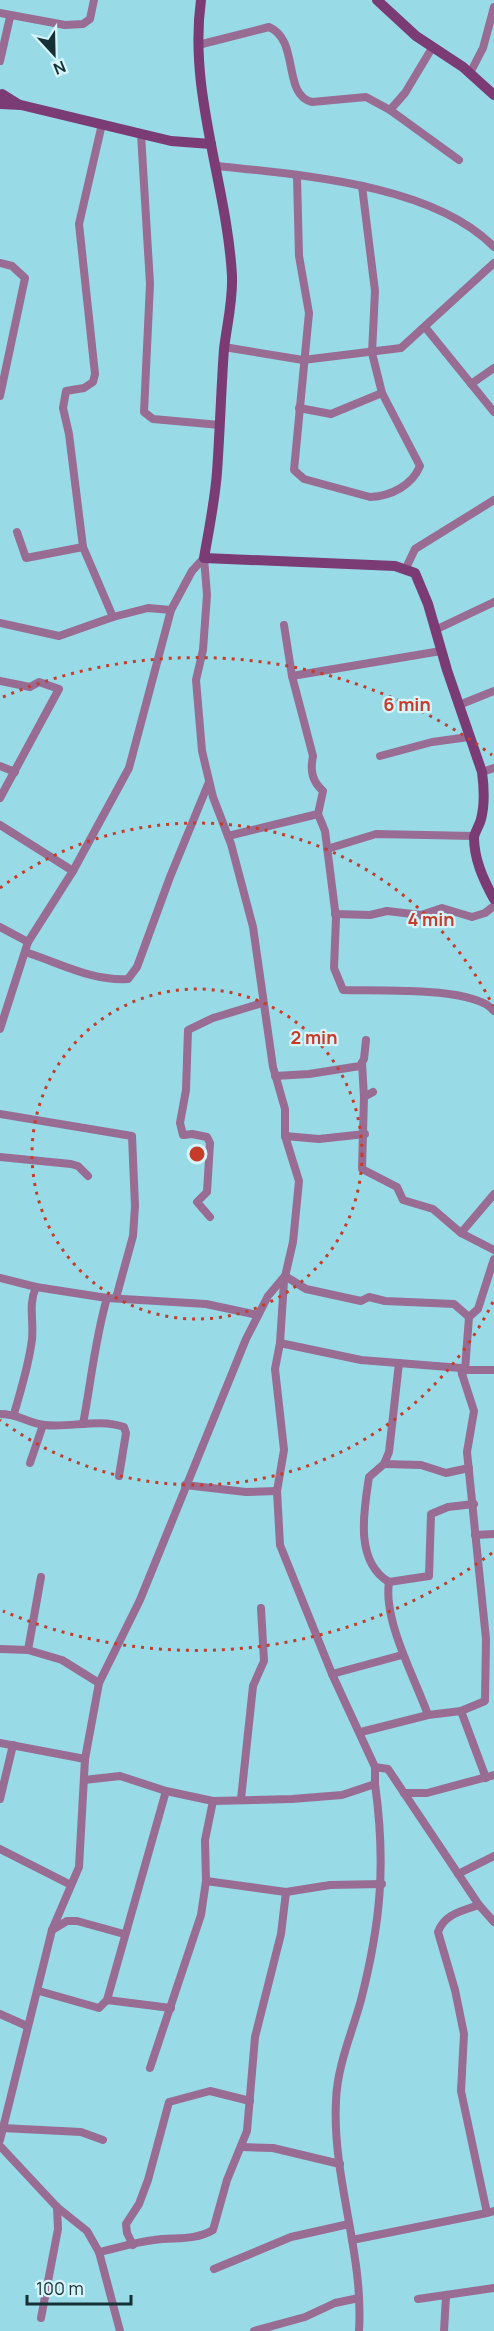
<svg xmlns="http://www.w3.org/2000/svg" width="494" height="2331" viewBox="0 0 494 2331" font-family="Manrope,sans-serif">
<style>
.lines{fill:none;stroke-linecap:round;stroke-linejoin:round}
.street{stroke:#986c93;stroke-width:8}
.secondary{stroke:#7b3b75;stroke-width:10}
.ring{fill:none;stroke:#c73b29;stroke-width:3;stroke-dasharray:3 6}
.centre{fill:#c73b29;stroke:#d6f5fb;stroke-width:3}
.ring-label{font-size:18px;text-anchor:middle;font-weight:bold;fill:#c73b29;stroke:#d6f5fb;stroke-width:4.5;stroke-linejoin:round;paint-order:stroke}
</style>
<rect width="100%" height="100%" fill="#99dae7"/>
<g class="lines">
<!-- street -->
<g class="street">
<polyline points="0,13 65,25 83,24 90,19 94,0"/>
<path d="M198 45 269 27C300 40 282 95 312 102L366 97 390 110 459 160"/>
<polyline points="0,61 10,17"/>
<polyline points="470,73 483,48 494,7"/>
<polyline points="390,110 405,93 432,48"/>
<polyline points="102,124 79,224 95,374 93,382 84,388 66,391 63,408 69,434 83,547 113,617"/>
<polyline points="141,134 150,284 144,412 153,419 220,425"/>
<path d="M218 166C300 175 433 184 494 247"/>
<path d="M297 177 299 256 309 313 294 470 304 479 370 497C392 496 412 485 420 466L382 393 372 353 375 291 362 186"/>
<polyline points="0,263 12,266 25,278 0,396"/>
<polyline points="425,327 494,412"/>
<polyline points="224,347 303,360 401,348 494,263"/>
<polyline points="471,384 494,368"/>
<polyline points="299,408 331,414 382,393"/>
<polyline points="17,532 26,558 83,547"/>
<polyline points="204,558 207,595 203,650 196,680 202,751 213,797 231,844 253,927 273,1067 285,1109 285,1136 299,1181 293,1242 284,1281 280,1343 275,1369 284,1450 277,1491 280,1545 332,1674 375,1767 388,1769 479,1905 494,1922"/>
<polyline points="406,568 415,549 494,500"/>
<polyline points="0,623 59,636 113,617 148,608 171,610"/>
<path d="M284 625 292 676 313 756C310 771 312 781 323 791L318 814 325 831 336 918 334 968 343 990C375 991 475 986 494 1011"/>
<polyline points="435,630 494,602"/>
<polyline points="292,676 441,651"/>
<polyline points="0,681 30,687 39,682 59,689 0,798"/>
<polyline points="459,705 494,691"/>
<polyline points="380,756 432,742 469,737"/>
<polyline points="0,766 15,772"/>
<polyline points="482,772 494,768"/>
<polyline points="0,825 73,871"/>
<polyline points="228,836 318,814"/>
<polyline points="327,849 376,834 474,836"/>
<polyline points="335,914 370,915 387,911 421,915 442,908 472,917 485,913 494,906"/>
<polyline points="0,927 28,942"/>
<path d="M25 952C60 963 91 981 128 979L137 967 170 877 209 782"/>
<polyline points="0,1029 28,942 73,871 129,768 171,610 192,571 204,558"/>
<polyline points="362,1063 364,1097"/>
<polyline points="275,1076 309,1074 360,1066 364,1059 366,1040"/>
<polyline points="373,1092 364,1097 362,1169 397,1187 403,1200 433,1209 461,1233 494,1250"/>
<polyline points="0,1114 132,1136 135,1206 133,1236 116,1298"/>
<polyline points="285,1136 319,1139 365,1134"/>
<polyline points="0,1157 71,1164 78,1166 88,1176"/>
<polyline points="210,1217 197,1202 207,1192 210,1143 207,1137 192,1134 183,1135 180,1123 186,1090 188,1030 213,1018 262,1003"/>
<polyline points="461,1233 494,1194"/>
<polyline points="285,1276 306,1289 361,1301 369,1297 385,1301 454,1304 469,1317 478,1309 494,1259"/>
<polyline points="0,1278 36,1287 107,1298 206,1304 258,1315"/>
<polyline points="280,1343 361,1360 461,1368 462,1374 465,1370 494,1370"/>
<path d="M399 1363 389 1452 384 1464 369 1477C364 1510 354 1561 389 1582L429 1576 431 1514 448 1507 474 1504"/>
<polyline points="465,1370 469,1317"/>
<path d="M0 1414C19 1414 28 1423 45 1425 70 1428 99 1418 124 1427L126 1433 119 1476"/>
<path d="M14 1414C21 1389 29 1365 32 1339 34 1320 28 1305 36 1287"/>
<path d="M83 1424C91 1382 95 1339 107 1298"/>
<polyline points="30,1463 43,1425"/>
<polyline points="384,1464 421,1465 446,1473 469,1468"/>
<polyline points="185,1485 246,1492 277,1491"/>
<polyline points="475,1535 494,1534"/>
<path d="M389 1582C383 1621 415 1678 428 1715"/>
<polyline points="0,1649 28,1650 62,1660 99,1683"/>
<polyline points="28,1650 41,1577"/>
<polyline points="332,1674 402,1655"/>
<polyline points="461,1711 486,1778"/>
<polyline points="361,1732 428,1715 461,1711 485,1701 486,1639 467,1452 474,1411 462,1374"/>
<polyline points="0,1743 85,1759"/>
<polyline points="84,1780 120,1776 166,1791 213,1801 292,1799 342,1795 375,1784 375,1767"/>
<polyline points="404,1793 427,1793 494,1775"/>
<polyline points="0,1799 13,1745"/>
<polyline points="241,1799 253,1686 264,1661 261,1608"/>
<polyline points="0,1849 71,1885"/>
<polyline points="458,1874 494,1856"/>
<polyline points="206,1881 286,1892 330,1885 382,1884"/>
<path d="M479 1905C462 1911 444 1914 438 1932L455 1990 464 2034 461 2091 487 2213 494 2211"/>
<polyline points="52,1930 67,1921 77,1921 124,1934"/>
<polyline points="39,1991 99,2008 107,2000 171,2008"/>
<polyline points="107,2000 166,1791"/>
<polyline points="0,2014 27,2026"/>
<polyline points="150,2068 201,1915 206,1881 205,1840 213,1801"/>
<polyline points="2,2128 81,2132 103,2140"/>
<polyline points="0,2140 52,1930 79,1867 85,1759 99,1683 140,1600 246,1339 268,1296 284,1277"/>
<polyline points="0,2146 57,2207 87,2231 99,2252 120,2331"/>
<polyline points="241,2147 273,2148 340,2164"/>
<polyline points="352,2240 487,2213"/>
<polyline points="133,2245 127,2233 126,2224 139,2204 148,2180 169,2102 210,2091 250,2101"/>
<path d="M99 2252C117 2248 136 2242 154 2240 175 2237 194 2241 213 2230L227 2180 247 2131 255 2037 281 1934 286 1892"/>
<polyline points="214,2269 291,2237 349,2224"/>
<polyline points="418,2299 494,2288"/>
<polyline points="41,2318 58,2229 57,2207"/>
<polyline points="254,2331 305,2317 335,2303 359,2298"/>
<path d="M359 2331C364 2253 332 2179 336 2101 337 2066 352 2033 361 2000 381 1922 386 1863 375 1784"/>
<polyline points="444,2331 446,2296"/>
</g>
<!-- secondary -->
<g class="secondary">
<path d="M201 0C188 93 227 184 232 276 233 301 227 324 224 349 221 390 220 431 217 472 215 500 209 529 204 558L395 566 415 573 428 604 447 670 482 772C484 787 485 804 481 819 480 824 475 832 474 837 474 859 483 879 494 899"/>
<polyline points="377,0 416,36 463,67 494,95"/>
<polyline points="2,94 18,104"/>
<polyline points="1,104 21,105 171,141 211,144"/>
</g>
</g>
<!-- distance rings -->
<g class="ring">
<circle cx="197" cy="1154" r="165"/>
<path d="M493 1302A331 331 0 0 1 0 1420M0 888A331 331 0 0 1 493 1006"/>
<path d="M492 1553A496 496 0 0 1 3 1611M3 697A496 496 0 0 1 492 755"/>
</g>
<circle cx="197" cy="1154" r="9" class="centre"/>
<g class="ring-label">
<text x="407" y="711">6 min</text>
<text x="431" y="926">4 min</text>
<text x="314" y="1044">2 min</text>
</g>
<!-- north arrow -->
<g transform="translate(54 54) rotate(158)" stroke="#d6f5fb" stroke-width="4.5" paint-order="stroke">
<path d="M0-4.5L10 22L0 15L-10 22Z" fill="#163135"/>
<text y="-9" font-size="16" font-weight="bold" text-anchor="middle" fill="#163135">N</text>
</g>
<!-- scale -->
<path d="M27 2295v9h104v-9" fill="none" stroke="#163135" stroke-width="3"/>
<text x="36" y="2295" font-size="18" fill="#163135" stroke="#d6f5fb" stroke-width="4.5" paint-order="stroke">100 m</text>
</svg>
